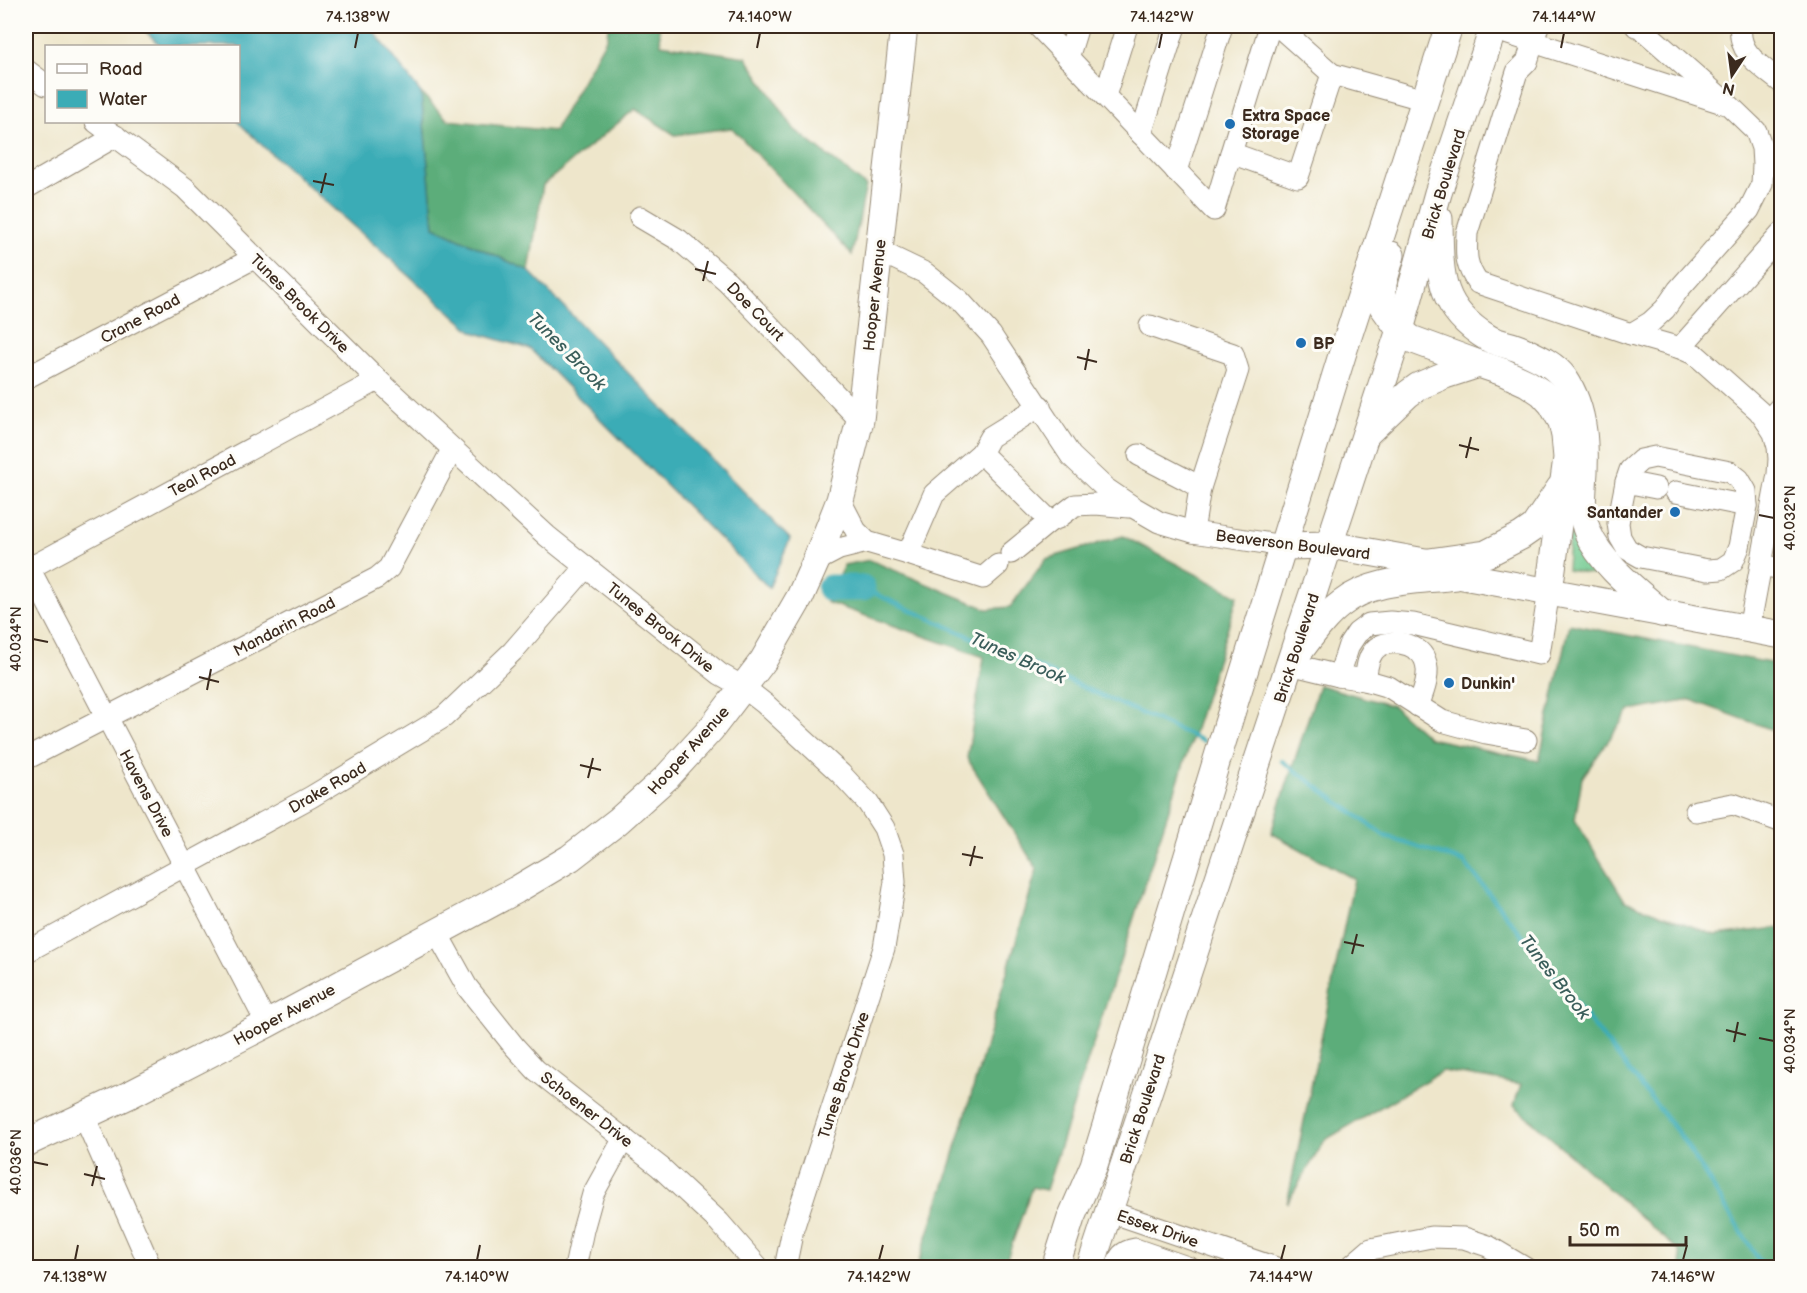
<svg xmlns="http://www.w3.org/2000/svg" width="1807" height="1293" viewBox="0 0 1807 1293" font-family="'Balsamiq Sans',sans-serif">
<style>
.green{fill:#70c98f;stroke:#567a56;stroke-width:1.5}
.forest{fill:#5cad7a;stroke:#4c6c4c;stroke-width:1.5}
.water{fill:#3bacb6;stroke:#3b6b6a;stroke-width:1.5}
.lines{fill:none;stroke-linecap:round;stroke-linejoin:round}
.stream{stroke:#3bacb6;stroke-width:4.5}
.river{stroke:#3bacb6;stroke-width:27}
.minor-casing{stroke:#948874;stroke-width:23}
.major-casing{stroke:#948874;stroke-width:29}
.minor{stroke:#fff;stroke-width:21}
.major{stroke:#fff;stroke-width:27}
.ticks{fill:none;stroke:#3b2a1e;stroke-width:2}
.poi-dot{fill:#1f6fb2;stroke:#fdfcf7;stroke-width:2}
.labels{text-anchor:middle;stroke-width:6;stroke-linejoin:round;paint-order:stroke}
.poi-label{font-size:16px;font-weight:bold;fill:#3b2a1e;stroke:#fdfcf7;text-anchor:start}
.street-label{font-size:16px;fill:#3b2a1e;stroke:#fdfcf7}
.water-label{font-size:18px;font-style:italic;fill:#3b5e5b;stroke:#fdfcf7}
.neatline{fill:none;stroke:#3b2a1e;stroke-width:2}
.ticks-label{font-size:15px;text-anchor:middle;fill:#3b2a1e}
</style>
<rect width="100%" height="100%" fill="#fdfcf7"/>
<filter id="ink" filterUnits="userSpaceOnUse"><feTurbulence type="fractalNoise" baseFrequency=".0167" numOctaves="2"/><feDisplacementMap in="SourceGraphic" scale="12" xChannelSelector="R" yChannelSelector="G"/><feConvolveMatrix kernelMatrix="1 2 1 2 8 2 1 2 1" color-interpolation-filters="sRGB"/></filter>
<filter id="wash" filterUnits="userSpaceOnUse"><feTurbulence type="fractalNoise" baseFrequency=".008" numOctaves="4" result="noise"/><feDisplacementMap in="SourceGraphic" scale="24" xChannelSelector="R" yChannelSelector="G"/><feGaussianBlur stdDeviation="1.35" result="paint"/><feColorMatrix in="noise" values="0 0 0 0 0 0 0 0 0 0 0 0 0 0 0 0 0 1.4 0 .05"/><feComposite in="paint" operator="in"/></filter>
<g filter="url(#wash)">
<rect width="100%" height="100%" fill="#eee6cb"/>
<!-- green -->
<polygon class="green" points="1570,519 1605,576 1567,570"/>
<!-- forest -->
<g class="forest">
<polygon points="608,26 659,26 661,44 746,57 794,129 866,186 852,255 732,128 675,135 635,109 543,185 529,271 434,227 421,93 448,120 554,131 607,37"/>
<polygon points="1123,536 1238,596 1046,1190 1032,1187 1004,1267 917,1267 952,1161 1037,869 967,758 984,657 826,602 844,565 870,560 987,609 1010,607 1046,559"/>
<polygon points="1569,624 1781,665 1781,733 1691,700 1629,711 1582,778 1575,820 1625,901 1715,935 1779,928 1781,930 1782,1163 1778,1163 1781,1267 1681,1267 1679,1251 1514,1105 1521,1084 1442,1071 1325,1140 1287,1203 1354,879 1271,833 1319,685 1393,706 1429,738 1539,761"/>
</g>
<!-- water -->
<polygon class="water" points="136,26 370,26 421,93 434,227 529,271 790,539 769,588 530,349 473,332 266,149 238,122 238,46 161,46 142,28"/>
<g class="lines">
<!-- stream -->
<g class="stream">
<polyline points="862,588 1203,741"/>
<polyline points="1282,761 1385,836 1464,862 1680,1135 1764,1268"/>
</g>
<!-- river -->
<polyline class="river" points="830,588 862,588"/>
</g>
</g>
<g filter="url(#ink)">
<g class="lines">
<!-- minor casing -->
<g class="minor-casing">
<g id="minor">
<polyline points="1038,26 1214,210 1231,153 1298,177 1332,74"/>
<polyline points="1278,26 1332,74 1425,100"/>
<path d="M1538 26 1527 62 1517 72 1467 233C1466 255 1465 265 1478 283L1631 334 1680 348 1696 355 1759 411 1767 422 1774 433 1778 447 1779 459 1778 474 1749 629"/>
<polyline points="1636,26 1640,27 1722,99"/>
<path d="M1741 26C1737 54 1762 66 1782 83"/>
<polyline points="1493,29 1729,105 1756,131 1762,148 1763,165 1762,184 1749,210 1678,290 1665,309 1651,322 1631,334"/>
<polyline points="1068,58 1078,26"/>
<polyline points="26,70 46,85"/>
<polyline points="1105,96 1127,26"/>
<polyline points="96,122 185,188 378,380 547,536 720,674 743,687 765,704 841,774 868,803 884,828 893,854 895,882 884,948 793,1229 785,1268"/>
<polyline points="1141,134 1175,26"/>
<polyline points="1231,153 1270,26"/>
<polyline points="1176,171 1222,26"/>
<polyline points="26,188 116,136"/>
<polyline points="640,217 679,240 727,281 860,420"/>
<polyline points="879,251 925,273 960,301 991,335 1071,456 1105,488 1133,507 1159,522 1193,532 1284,546"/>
<polyline points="1150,326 1233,354 1238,370 1200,488 1193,532"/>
<polyline points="1680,348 1782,233"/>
<polyline points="26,378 254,258"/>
<polyline points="1767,422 1782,405"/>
<polyline points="981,453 1050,521"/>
<polyline points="1139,455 1187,480 1200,488"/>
<polygon points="1655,457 1730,472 1739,479 1746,491 1747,506 1739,547 1733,561 1721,569 1708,570 1641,557 1627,549 1620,537 1618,523 1626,482 1630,470 1641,460"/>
<polyline points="1626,482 1656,488"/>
<polyline points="1676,492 1747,506"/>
<polyline points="840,500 856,531 867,542 908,554 934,494 981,453 990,437 1040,406"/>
<polyline points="1011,553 1050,521 1058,518 1075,505 1096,504 1129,507"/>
<polyline points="908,554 983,578 998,565"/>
<polyline points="816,561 839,549 867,542"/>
<polyline points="26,562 267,1024"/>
<polyline points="1761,565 1782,569"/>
<polyline points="26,570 378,380"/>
<polyline points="1290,664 1339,676 1349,645 1357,633 1369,624 1390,622 1413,624 1539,654 1549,591"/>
<polyline points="1339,676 1365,680 1389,687 1442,721 1486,733 1526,740"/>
<path d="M1365 680C1367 670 1367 660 1373 652 1383 636 1419 642 1425 660 1431 674 1423 693 1418 706"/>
<polyline points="26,759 377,578 389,568 452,450"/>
<polyline points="1696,811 1733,804 1782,822"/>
<polyline points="437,933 467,987 514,1046 536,1070 660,1167 719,1222 759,1268"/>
<polyline points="26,952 311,797 444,717 513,651 586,567"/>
<polyline points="84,1116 151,1268"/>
<polyline points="1108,1211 1276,1268"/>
<polyline points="575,1268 583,1230 593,1194 624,1138"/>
<path d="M1116 1268C1119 1256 1123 1251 1135 1249L1190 1268"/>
<polyline points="1349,1268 1371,1249 1431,1237 1464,1238 1488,1246 1525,1268"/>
</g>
</g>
<!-- major casing -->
<g class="major-casing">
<g id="major">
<path d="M1439 219C1440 273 1437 307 1488 338 1498 344 1512 345 1522 350 1537 357 1554 364 1564 378 1586 410 1586 450 1583 488 1582 506 1581 515 1588 533 1601 564 1637 591 1662 613"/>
<polyline points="1391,255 1383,283 1382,305 1400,330 1411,339 1479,364"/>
<polyline points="1366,434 1408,394 1419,386 1445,375 1479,364 1503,372 1527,383 1542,393 1552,404 1562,422 1565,436 1567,458 1549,591"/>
<polyline points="1284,546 1330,545 1425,562 1463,576 1782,635"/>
<polyline points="1429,562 1486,554 1521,536 1534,527 1560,488"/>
<path d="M1301 649C1313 633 1325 616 1341 604 1373 578 1418 581 1456 576"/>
<polyline points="26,1143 129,1095 267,1024 516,890 570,858 618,821 666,778 711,729 763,661 800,597 816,561 840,500 860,420 904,26"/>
<polyline points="1055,1268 1071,1218 1094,1165 1229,720 1343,352 1449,26"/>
<polyline points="1090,1268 1400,330 1438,193 1494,26"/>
</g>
</g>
<!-- minor -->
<use href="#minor" class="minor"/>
<!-- major -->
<use href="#major" class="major"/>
</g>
</g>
<!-- ticks -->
<path class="ticks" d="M355 48 358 33M757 48 760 33M1159 48 1162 33M1561 48 1564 33M313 181 334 185M321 193 326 173M695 269 716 274M703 281 708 261M1077 357 1097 362M1085 370 1089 349M1459 445 1479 450M1466 458 1471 437M1759 515 1774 518M33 639 48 642M199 677 219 682M207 690 211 669M580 765 601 770M588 778 593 758M962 854 983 858M970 866 975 846M1344 942 1364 946M1352 954 1357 934M1726 1030 1746 1035M1759 1038 1774 1041M1734 1042 1738 1022M33 1162 48 1165M84 1174 105 1179M92 1186 97 1166M75 1260 78 1245M477 1260 480 1245M879 1260 883 1245M1281 1260 1285 1245M1683 1260 1687 1245"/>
<!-- markers -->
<g class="poi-dot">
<circle cx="1230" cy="124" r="6"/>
<circle cx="1301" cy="343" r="6"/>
<circle cx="1675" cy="512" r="6"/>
<circle cx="1449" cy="683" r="6"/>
</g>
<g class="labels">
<!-- poi labels -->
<g class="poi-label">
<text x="1242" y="121">Extra Space<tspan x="1242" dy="18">Storage</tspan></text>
<text x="1313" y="349">BP</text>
<text x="1663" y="518" text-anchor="end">Santander</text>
<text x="1461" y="689">Dunkin'</text>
</g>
<!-- street labels -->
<g class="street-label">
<text transform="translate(1443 184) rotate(-73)" y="6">Brick Boulevard</text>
<text transform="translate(874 295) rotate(-84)" y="6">Hooper Avenue</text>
<text transform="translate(300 303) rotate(45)" y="6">Tunes Brook Drive</text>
<text transform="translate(756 311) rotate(46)" y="6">Doe Court</text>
<text transform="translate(140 318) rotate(-28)" y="6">Crane Road</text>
<text transform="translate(202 475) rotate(-28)" y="6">Teal Road</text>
<text transform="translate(1293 544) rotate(7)" y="6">Beaverson Boulevard</text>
<text transform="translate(284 626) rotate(-27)" y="6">Mandarin Road</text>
<text transform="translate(661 627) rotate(39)" y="6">Tunes Brook Drive</text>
<text transform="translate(1296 648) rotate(-72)" y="6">Brick Boulevard</text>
<text transform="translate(688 750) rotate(-48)" y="6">Hooper Avenue</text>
<text transform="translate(327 787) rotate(-30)" y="6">Drake Road</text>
<text transform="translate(147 793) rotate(62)" y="6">Havens Drive</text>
<text transform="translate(284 1014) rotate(-28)" y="6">Hooper Avenue</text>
<text transform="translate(843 1075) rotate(-72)" y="6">Tunes Brook Drive</text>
<text transform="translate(587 1109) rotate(38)" y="6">Schoener Drive</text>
<text transform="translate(1142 1109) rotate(-72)" y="6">Brick Boulevard</text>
<text transform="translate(1158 1228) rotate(19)" y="6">Essex Drive</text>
</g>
<!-- water labels -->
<g class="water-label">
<text transform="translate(567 351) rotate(45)" y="6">Tunes Brook</text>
<text transform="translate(1018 658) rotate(24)" y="6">Tunes Brook</text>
<text transform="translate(1555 977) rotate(52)" y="6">Tunes Brook</text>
</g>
</g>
<!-- margin -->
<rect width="1807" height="1293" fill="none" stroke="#fdfcf7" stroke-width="66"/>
<!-- legend -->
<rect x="45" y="45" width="195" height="78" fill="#fdfcf7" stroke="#afa8a0" stroke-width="1.5"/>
<rect x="57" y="64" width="30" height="9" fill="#ffffff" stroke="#afa8a0" stroke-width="1.5"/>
<text x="99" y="75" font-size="18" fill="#3b2a1e">Road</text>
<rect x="57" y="90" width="30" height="18" fill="#3bacb6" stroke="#afa8a0" stroke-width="1.5"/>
<text x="99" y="105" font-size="18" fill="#3b2a1e">Water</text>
<!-- north arrow -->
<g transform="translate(1732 75) rotate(193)" stroke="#fdfcf7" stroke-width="4.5" paint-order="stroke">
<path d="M0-4.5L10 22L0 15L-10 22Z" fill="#3b2a1e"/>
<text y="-9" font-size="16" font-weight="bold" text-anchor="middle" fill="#3b2a1e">N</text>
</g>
<!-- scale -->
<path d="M1570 1236v9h116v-9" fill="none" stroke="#3b2a1e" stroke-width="3"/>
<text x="1579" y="1236" font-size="18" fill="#3b2a1e" stroke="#fdfcf7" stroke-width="4.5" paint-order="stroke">50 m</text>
<rect x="33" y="33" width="1741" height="1227" class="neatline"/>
<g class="ticks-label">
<text x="358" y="22">74.138°W</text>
<text x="760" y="22">74.140°W</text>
<text x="1162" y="22">74.142°W</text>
<text x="1564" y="22">74.144°W</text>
<text transform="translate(1790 518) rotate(-90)" y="5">40.032°N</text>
<text transform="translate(16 639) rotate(-90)" y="5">40.034°N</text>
<text transform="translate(1790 1041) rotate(-90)" y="5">40.034°N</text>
<text transform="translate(16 1162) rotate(-90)" y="5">40.036°N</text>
<text x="75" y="1282">74.138°W</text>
<text x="477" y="1282">74.140°W</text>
<text x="879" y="1282">74.142°W</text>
<text x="1281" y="1282">74.144°W</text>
<text x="1683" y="1282">74.146°W</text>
</g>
</svg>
